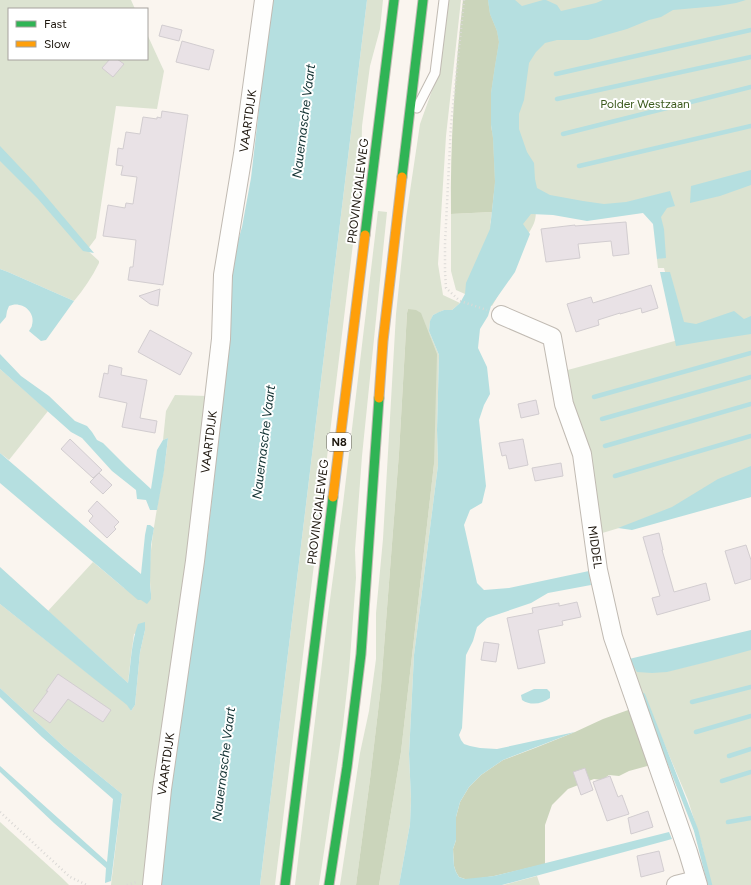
<svg xmlns="http://www.w3.org/2000/svg" width="751" height="885" viewBox="0 0 751 885" font-family="Figtree,sans-serif">
<style>
.green{fill:#dce3d1}
.forest{fill:#cbd5bb}
.water{fill:#b5dfe0}
.lines{fill:none;stroke-linecap:round;stroke-linejoin:round}
.stream{stroke:#b5dfe0;stroke-width:4.5}
.building{fill:#e9e2e6;stroke:#d2cdd0}
.lane-casing{stroke:#c0bab2;stroke-width:11}
.street-casing{stroke:#c0bab2;stroke-width:20}
.fast-casing{stroke:#c0bab2;stroke-width:11}
.slow-casing{stroke:#c0bab2;stroke-width:11}
.path{stroke:#dbd9d6;stroke-width:2.5;stroke-dasharray:1 3;stroke-linecap:butt}
.lane{stroke:#fefefd;stroke-width:9}
.street{stroke:#fefefd;stroke-width:18}
.fast{stroke:#30b455;stroke-width:9}
.slow{stroke:#ff9f0a;stroke-width:9}
.labels{text-anchor:middle;stroke-width:4;stroke-linejoin:round;paint-order:stroke}
.shield{fill:#fff;stroke:#615c56;stroke-width:1}
.shield-label{font-size:11px;font-weight:bold;fill:#1d160d}
.park-label{font-size:12px;fill:#3c5a1e;stroke:#fff}
.street-label{font-size:12px;fill:#1d160d;stroke:#fff}
.water-label{font-size:13px;font-style:italic;fill:#113132;stroke:#fff}
</style>
<rect width="100%" height="100%" fill="#faf5ef"/>
<!-- green -->
<g class="green">
<path d="M0 0H131L135 9H9V59H147V34L164 71 157 109 116 106 96 238 87 250 99 261V263C92 277 84 289 74 301L8 272 0 269Z"/>
<polygon points="367,0 383,0 380,29 370,66 362,126 361,178 275,885 260,885"/>
<polygon points="448,0 461,0 446,136 438,264 443,295 460,303 452,310 444,310 433,315 430,322 429,331 439,355 437,430 438,465 414,655 409,754 411,799 410,824 399,885 379,885 401,752 434,464 408,309 407,313 399,453 381,686 370,779 356,885 340,885 360,753 369,711 376,659 376,613 383,539 396,314 406,218 420,124 439,71"/>
<path d="M488 0H751V497L676 511 599 534 564 371 682 339 664 268H658L657 259 661 258 654 223 649 208 536 207C536 211 536 216 535 220 533 228 526 236 522 245 513 266 504 286 492 306L456 290 451 271V214L492 212 490 226 494 211Z"/>
<polygon points="378,211 387,212 362,456 355,550 356,578 349,672 343,725 319,885 295,885 328,614 343,504"/>
<polygon points="0,369 48,411 9,460 0,453"/>
<path d="M175 395 207 396 146 885H111L122 794 64 747 0 688V604L128 705 131 711 135 705 140 652 145 630 134 634 131 656 128 683 48 611 93 562 124 588 151 594C147 561 154 528 159 496 163 477 166 458 168 438L163 440 166 411Z"/>
<polygon points="751,637 751,885 711,885 702,845 688,800 631,665"/>
<polygon points="0,822 62,878 69,885 0,885"/>
<polygon points="537,876 540,885 503,885"/>
</g>
<!-- forest -->
<g class="forest">
<path d="M463 0H488L490 14 497 31 499 42 495 66 491 93V125L493 138 495 182 492 212 451 214C450 143 455 71 463 0Z"/>
<polygon points="408,309 416,310 421,313 437,354 434,464 401,752 379,885 356,885 370,779 381,686 399,453 407,313"/>
<polygon points="631,709 651,765 629,771 619,776 609,775 605,778 601,780 594,779 568,789 552,805 545,825 545,864 494,876 475,879 465,879 459,877 456,872 454,866 453,849 456,840 456,817 460,802 469,787 481,775 503,760 535,748 575,732 603,719"/>
</g>
<!-- water -->
<g class="water">
<polygon points="272,0 367,0 260,885 159,885 164,839 198,591 208,534 214,480 230,277 236,248 242,227 251,178 262,83"/>
<polygon points="488,0 515,0 522,6 543,0 546,0 557,5 561,11 596,3 603,0 746,0 736,3 718,6 673,10 661,17 649,20 627,29 588,40 557,40 545,43 536,52 529,63 524,100 519,114 519,129 527,152 534,163 535,179 537,188 550,195 583,201 604,204 626,202 670,191 675,206 667,208 661,217 664,229 666,258 657,259 653,224 643,213 587,221 553,215 531,214 523,224 530,234 515,272 491,306 488,316 480,329 478,348 487,367 490,394 484,405 479,420 486,486 482,503 470,510 464,525 477,583 484,590 509,588 589,571 591,585 548,593 531,603 487,618 477,627 473,641 466,655 462,728 459,735 461,740 464,744 470,746 480,748 497,749 575,732 503,760 481,775 469,787 460,802 456,817 456,840 453,849 454,866 456,872 459,877 465,879 494,876 669,832 672,839 502,885 399,885 410,824 411,799 409,754 414,655 438,465 437,430 439,355 429,331 430,321 433,315 439,312 444,310 452,310 460,303 465,294 466,283 490,229 495,182 493,138 491,125 491,93 495,66 499,42 497,31 490,14"/>
<polygon points="0,146 33,181 94,253 83,251 38,199 0,161"/>
<polygon points="751,170 751,185 720,196 690,203 691,186"/>
<path d="M0 269 8 272 74 301 46 340 41 341 29 331C30 329 32 327 32 325 35 316 28 306 19 305 16 304 12 305 9 306L7 311 6 317 0 324Z"/>
<polygon points="660,272 670,272 684,322 696,324 734,311 744,319 751,316 751,334 712,340 676,346"/>
<polygon points="0,354 21,376 49,396 75,421 87,426 92,432 97,440 103,443 126,466 151,489 157,450 163,440 168,438 164,471 157,510 150,510 146,500 137,499 136,490 112,471 82,438 71,432 0,369"/>
<path d="M0 453C47 493 93 535 141 574L145 535 147 525H150L154 528 151 545 150 584 151 594V599L147 604 141 600H138L124 588 0 483Z"/>
<polygon points="751,466 751,497 632,530 618,528 672,507 718,479"/>
<path d="M0 567 128 683C131 664 131 643 138 624L145 622V630L140 652 135 705 131 711 127 705 0 604Z"/>
<polygon points="751,630 751,650 707,662 667,672 652,673 637,672 629,659"/>
<polygon points="0,688 64,747 122,794 111,881 105,883 106,868 54,823 0,772 0,766 107,862 113,799 42,737 0,697"/>
<path d="M534 689H547L550 692V698C542 704 531 706 522 700L521 695Z"/>
</g>
<g class="lines">
<!-- stream -->
<g class="stream">
<polyline points="556,74 751,30"/>
<polyline points="557,99 751,57"/>
<polyline points="563,134 751,87"/>
<polyline points="579,166 751,126"/>
<polyline points="594,397 751,353"/>
<polyline points="602,419 751,377"/>
<polyline points="605,446 751,404"/>
<polyline points="615,476 751,436"/>
<polyline points="643,695 696,830 710,885"/>
<polyline points="692,702 751,687"/>
<polyline points="696,732 751,716"/>
<polyline points="729,756 751,749"/>
<polyline points="722,781 751,772"/>
<polyline points="728,822 751,818"/>
</g>
</g>
<!-- building -->
<g class="building">
<polygon points="162,25 182,30 179,41 159,36"/>
<polygon points="182,41 214,50 209,70 176,62"/>
<polygon points="110,59 117,59 124,64 113,77 102,68"/>
<polygon points="162,111 188,115 163,285 128,280 130,267 133,267 136,240 103,236 108,205 125,208 126,203 133,204 137,177 121,175 123,166 116,165 118,148 123,149 126,132 140,134 143,117 157,119 157,117 161,118"/>
<polygon points="626,222 629,254 613,256 611,241 578,244 580,258 546,262 541,229 575,225 575,226"/>
<polygon points="651,285 658,308 642,313 641,308 620,314 620,313 598,320 599,325 576,332 567,304 591,297 593,303"/>
<polygon points="160,289 158,306 150,304 139,296"/>
<polygon points="150,330 192,353 180,375 138,352"/>
<polygon points="109,365 122,368 121,375 147,380 140,418 157,421 155,433 122,427 127,403 99,397 104,373 108,374"/>
<polygon points="536,400 539,414 521,418 518,404"/>
<polygon points="70,439 102,470 93,478 61,449"/>
<polygon points="523,439 528,465 509,469 506,455 502,456 499,443"/>
<polygon points="561,463 563,476 535,481 532,468"/>
<polygon points="99,473 112,485 103,494 90,482"/>
<polygon points="97,501 119,522 114,527 116,529 107,538 89,521 93,516 88,511"/>
<polygon points="659,533 663,550 662,550 674,592 706,583 710,600 657,615 652,598 660,596 643,537"/>
<polygon points="746,545 751,560 751,579 735,584 725,551"/>
<polygon points="577,602 581,617 562,621 563,625 538,630 545,663 518,669 507,618 533,613 532,608 559,603 559,606"/>
<polygon points="484,642 499,644 496,662 481,660"/>
<polygon points="58,674 111,710 103,722 68,699 50,723 33,711 48,691 46,691"/>
<polygon points="585,768 593,790 581,795 573,772"/>
<polygon points="610,776 618,797 622,795 629,814 607,821 593,782"/>
<polygon points="648,811 653,827 631,834 628,818"/>
<polygon points="659,851 664,871 641,877 637,856"/>
</g>
<g class="lines">
<!-- lane casing -->
<g class="lane-casing">
<polyline id="lane" points="417,108 435,73 444,0"/>
</g>
<!-- street casing -->
<g class="street-casing">
<g id="street">
<polyline points="501,315 552,337 564,404 582,454 598,570 613,637 688,852 698,885"/>
<polyline points="152,885 162,789 195,561 221,339 223,275 243,154 264,0"/>
<polyline points="676,885 696,880"/>
</g>
</g>
<!-- fast casing -->
<g class="fast-casing">
<g id="fast">
<polyline points="402,177 423,0"/>
<polyline points="365,235 394,0"/>
<polyline points="285,885 333,497"/>
<polyline points="329,885 347,767 361,654 379,398"/>
</g>
</g>
<!-- slow casing -->
<g class="slow-casing">
<g id="slow">
<polyline points="379,398 383,341 402,177"/>
<polyline points="333,497 365,235"/>
</g>
</g>
<!-- path -->
<g class="path">
<polyline points="464,0 451,125 445,243 445,271 446,288 460,301 487,310"/>
<polyline points="0,812 70,877 87,885"/>
<polyline points="127,885 136,882"/>
</g>
<!-- lane -->
<use href="#lane" class="lane"/>
<!-- street -->
<use href="#street" class="street"/>
<!-- fast -->
<use href="#fast" class="fast"/>
<!-- slow -->
<use href="#slow" class="slow"/>
</g>
<g class="labels">
<!-- shield labels -->
<rect class="shield" x="327" y="433" width="24" height="18" rx="3"/>
<g class="shield-label">
<text x="339" y="446">N8</text>
</g>
<!-- park labels -->
<g class="park-label">
<text x="645" y="108">Polder Westzaan</text>
</g>
<!-- street labels -->
<g class="street-label">
<text transform="translate(248 121) rotate(-82)" y="4">VAARTDIJK</text>
<text transform="translate(358 191) rotate(-83)" y="4">PROVINCIALEWEG</text>
<text transform="translate(209 442) rotate(-83)" y="4">VAARTDIJK</text>
<text transform="translate(318 512) rotate(-83)" y="4">PROVINCIALEWEG</text>
<text transform="translate(595 547) rotate(82)" y="4">MIDDEL</text>
<text transform="translate(166 764) rotate(-82)" y="4">VAARTDIJK</text>
</g>
<!-- water labels -->
<g class="water-label">
<text transform="translate(303 121) rotate(-83)" y="5">Nauernasche Vaart</text>
<text transform="translate(263 442) rotate(-83)" y="5">Nauernasche Vaart</text>
<text transform="translate(223 764) rotate(-83)" y="5">Nauernasche Vaart</text>
</g>
</g>
<!-- legend -->
<rect x="8" y="8" width="140" height="52" fill="#ffffff" stroke="#a5a29e"/>
<rect x="16" y="21" width="20" height="6" fill="#30b455" stroke="#a5a29e"/>
<text x="44" y="28" font-size="12" fill="#1d160d">Fast</text>
<rect x="16" y="41" width="20" height="6" fill="#ff9f0a" stroke="#a5a29e"/>
<text x="44" y="48" font-size="12" fill="#1d160d">Slow</text>
</svg>
